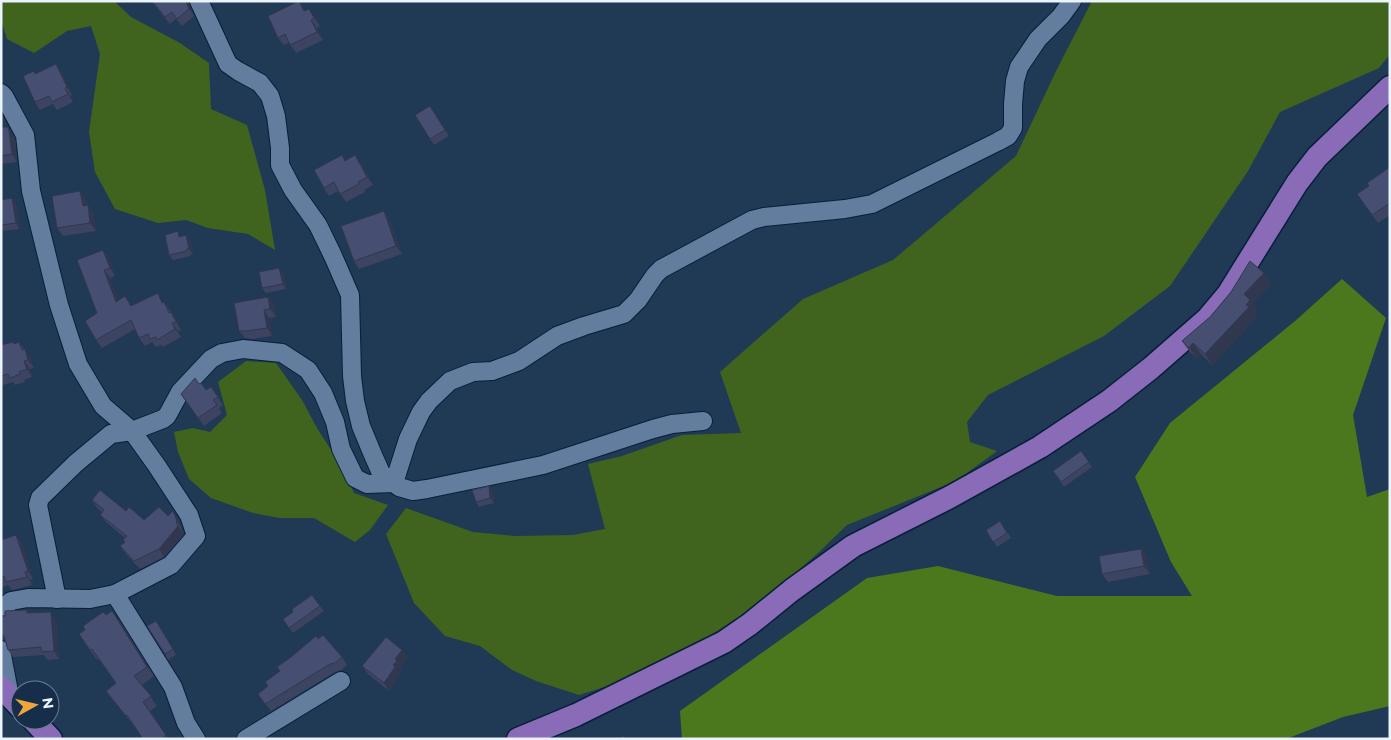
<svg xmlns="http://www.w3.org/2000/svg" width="1391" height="740" viewBox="0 0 1391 740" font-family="Montserrat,sans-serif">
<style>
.green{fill:#40641e}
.forest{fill:#4b781d}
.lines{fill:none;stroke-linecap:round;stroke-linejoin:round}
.minor-casing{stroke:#071f39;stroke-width:20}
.major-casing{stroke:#071f39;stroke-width:25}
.minor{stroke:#627d9d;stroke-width:18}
.major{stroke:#8a6bb8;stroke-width:22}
.wall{fill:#3c4461}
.shaded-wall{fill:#31374f}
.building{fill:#464f71;stroke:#31374f}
</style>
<rect width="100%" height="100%" fill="#203955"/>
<!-- green -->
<g class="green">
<polygon points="1,1 115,2 131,17 180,43 209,63 211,109 247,125 265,190 275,250 248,234 208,228 186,220 158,223 115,209 95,172 89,132 100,54 91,26 67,31 34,53 7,39 1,20"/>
<polygon points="1092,1 1390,1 1390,54 1379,68 1280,112 1248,171 1170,286 1104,336 988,395 967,422 970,442 997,451 956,481 847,525 818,553 762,602 697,644 633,678 579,695 536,681 512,670 480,646 445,636 414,603 386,534 406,508 473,532 515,536 573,535 605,529 588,464 622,456 682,435 741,433 720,372 803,299 893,260 1016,156 1056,71"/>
<polygon points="246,361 276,363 302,400 317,428 340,464 354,493 388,505 370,530 355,542 314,518 280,518 253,513 211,498 189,479 178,452 174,432 193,428 210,432 227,415 218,382"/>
</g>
<!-- forest -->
<polygon class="forest" points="1342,279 1386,318 1353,415 1367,497 1390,489 1390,706 1343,717 1286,739 682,739 680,711 867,578 938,566 1057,596 1192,596 1171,562 1135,477 1170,423 1295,321"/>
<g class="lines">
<!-- minor casing -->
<g class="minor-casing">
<g id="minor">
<polyline points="199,1 228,64 238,71 260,83 270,96 276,116 280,148 280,165 293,190 318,225 333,256 350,295 352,376 355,401 361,426 373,455 381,473 399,487 413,491 427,489 543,465 653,429 672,424 703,421"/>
<polyline points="1,93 4,96 25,135 31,191 59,305 78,364 103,406 132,431 157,466 189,515 196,536 171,565 115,594 90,599 28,598 11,601 1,610"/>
<polyline points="115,594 173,687 186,723 196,739"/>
<polyline points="57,599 38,505 40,498 76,463 111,434 132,431 163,419 167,416 180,392 211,359 222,353 243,349 282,353 308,370 323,393 335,422 341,449 355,478 367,484 394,483 408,439 421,412 429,401 450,381 473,372 492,371 519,361 557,336 584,326 624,314 638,300 655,275 661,269 752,220 764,217 845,209 872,204 997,142 1008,136 1013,128 1013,104 1015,81 1019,67 1038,39 1061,16 1072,1"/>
<polyline points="1,650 10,697"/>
<polyline points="246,739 341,681"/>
</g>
</g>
<!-- major casing -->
<g class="major-casing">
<g id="major">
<polyline points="1,687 20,707"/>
<polyline points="33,720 51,739"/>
<polyline points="518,739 576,715 724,642 750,624 792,590 853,546 950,497 1040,447 1109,401 1151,368 1207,319 1228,294 1297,183 1317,157 1390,87"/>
</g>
</g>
<!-- minor -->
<use href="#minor" class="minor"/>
<!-- major -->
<use href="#major" class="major"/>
</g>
<!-- wall -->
<g class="wall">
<polygon points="151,1 189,1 189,5 194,16 182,26 176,19 170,24"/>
<polygon points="306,11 315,16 320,26 317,28 323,40 296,53 289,43 284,45 278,38"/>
<polygon points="34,71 36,74 62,72 72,95 70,96 73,102 57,110 53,104 40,110 35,102"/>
<polygon points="433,111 449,136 434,145 415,115"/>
<polygon points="1,127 7,127 15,138 17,162 1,164"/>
<polygon points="345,160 361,163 373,185 364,190 365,192 346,202 338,191 329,196 324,188"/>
<polygon points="1390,167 1390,215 1378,223 1357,194 1369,186"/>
<polygon points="86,199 87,205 88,205 93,213 96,231 63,236 57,228"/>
<polygon points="1,200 16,203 19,229 3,231 1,228"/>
<polygon points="384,211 389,219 402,254 359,269 354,261"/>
<polygon points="181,236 190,240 193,254 190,255 191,256 173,260 169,255"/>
<polygon points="103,250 109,258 115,276 110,278 118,301 132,306 164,302 177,320 181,330 178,331 181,337 163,347 161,345 156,347 152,342 145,346 139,338 135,329 102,348 96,340 97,313"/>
<polygon points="279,268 283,273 286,289 266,293 262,288"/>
<polygon points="1264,273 1271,284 1252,303 1257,310 1254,314 1256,318 1212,365 1201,354 1197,358 1190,352 1182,341 1210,317 1231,292"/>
<polygon points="268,297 274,305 276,317 269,318 272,336 252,339 245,338 239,331"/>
<polygon points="13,342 15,344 19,342 30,357 34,368 30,369 32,377 24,380 25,382 15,385 13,382 3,385 1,382 1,345"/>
<polygon points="199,384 206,390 211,387 223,405 219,408 222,413 204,426 181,394"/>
<polygon points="1081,451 1092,467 1064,487 1053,471"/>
<polygon points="493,492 494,503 479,507 476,502"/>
<polygon points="92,500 126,511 144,520 168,516 178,519 182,529 182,530 184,534 164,557 140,569 126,554 120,546 125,542 125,538 106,522 100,515 102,512 97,508"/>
<polygon points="1000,521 1011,538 997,547 986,530"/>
<polygon points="16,535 22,543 33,579 30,580 32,585 12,590 8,585 2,587 1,585 1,540"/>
<polygon points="1141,549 1147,556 1150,574 1108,582 1102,574"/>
<polygon points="312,595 324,611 293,633 283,619 293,612"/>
<polygon points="26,610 29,613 56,620 59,659 47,660 44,655 13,657 8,650 5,640 1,635 1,616"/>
<polygon points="106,615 119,620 154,676 142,685 157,706 150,711 168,739 143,739 133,725 106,691 116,683 99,659 97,660 79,634"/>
<polygon points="156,621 176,655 168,660 165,654"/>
<polygon points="318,639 342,657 347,665 341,670 335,672 271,711 258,694 268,686 280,671"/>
<polygon points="402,650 408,658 401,667 402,669 399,673 400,674 389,691 368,674 362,666"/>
</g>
<!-- shaded-wall -->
<g class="shaded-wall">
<polygon points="186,1 189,1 189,5 194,16 189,9"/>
<polygon points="309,9 315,16 320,26 314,18"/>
<polygon points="311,20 317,28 323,40 317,32"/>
<polygon points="56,64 62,72 72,95 67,87"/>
<polygon points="65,88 70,96 73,102 68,94"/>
<polygon points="7,127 15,138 17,162 12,154"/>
<polygon points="355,155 361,163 373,185 367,177"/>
<polygon points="80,191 86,199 88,214 83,206"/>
<polygon points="12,198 16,203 19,229 16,223"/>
<polygon points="88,205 93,213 96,231 90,223"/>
<polygon points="384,211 389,219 402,254 396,246"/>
<polygon points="186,235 190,240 193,254 189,249"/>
<polygon points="103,250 109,258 115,276 110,268"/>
<polygon points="279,268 283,273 286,289 283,284"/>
<polygon points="104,270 110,278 122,310 116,302"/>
<polygon points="1264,273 1271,284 1252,303 1257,310 1254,314 1256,318 1212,365 1205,354 1244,294"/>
<polygon points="268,297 274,305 276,317 270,309"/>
<polygon points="264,310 269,318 272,336 267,328"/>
<polygon points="171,312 177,320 181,330 176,322"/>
<polygon points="172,323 178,331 181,337 175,329"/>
<polygon points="1193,343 1201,354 1197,358 1189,348"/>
<polygon points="25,349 30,357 34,368 28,360"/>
<polygon points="24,361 30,369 32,377 27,369"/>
<polygon points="489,486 493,492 494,503 490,498"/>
<polygon points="173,511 178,519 182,529 177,521"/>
<polygon points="176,522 184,534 164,557 159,549"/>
<polygon points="16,535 22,543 33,579 28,571"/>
<polygon points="1141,549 1147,556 1150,574 1144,566"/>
<polygon points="25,572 30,580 32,585 27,577"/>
<polygon points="112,611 119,620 154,676 147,667"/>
<polygon points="51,612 56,620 59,659 54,651"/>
<polygon points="402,650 408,658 401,667 402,669 399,673 400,674 389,691 384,683 393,665 395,659"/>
</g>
<!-- building -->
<g class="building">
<polygon points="152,1 186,1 189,9 177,19 172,12 165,17"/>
<polygon points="299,1 304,11 309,9 314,18 311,20 317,32 290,45 285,34 278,38 268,16"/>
<polygon points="56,64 67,87 65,88 68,94 52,102 49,96 35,102 23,76 34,71 35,74"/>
<polygon points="430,106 445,130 430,139 415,115"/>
<polygon points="1,127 7,127 9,130 12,154 1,156"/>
<polygon points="342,155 345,161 355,155 367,177 358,182 359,184 340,194 334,182 324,188 314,170"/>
<polygon points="1390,167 1390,203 1372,215 1357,194 1369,186 1367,183"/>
<polygon points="80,191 83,206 88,205 90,223 57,228 52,196"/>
<polygon points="12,198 16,223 1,225 1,200"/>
<polygon points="384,211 396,246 354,261 341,226"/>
<polygon points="178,231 179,237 186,235 189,249 187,249 187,251 169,255 165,235"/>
<polygon points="103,250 110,268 104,270 116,302 125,296 131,306 158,293 162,303 164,302 169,313 171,312 176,322 172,323 175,329 157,340 156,337 150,339 148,334 139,338 131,320 96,340 85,321 97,313 77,260"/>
<polygon points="1250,261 1264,273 1244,294 1250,300 1246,305 1249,307 1205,354 1193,343 1189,348 1182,341 1210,317 1231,292"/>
<polygon points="279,268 283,284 262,288 259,272"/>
<polygon points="268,297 270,309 264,310 267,328 246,331 239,331 234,303"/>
<polygon points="13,342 14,344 19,342 22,350 25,349 28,360 24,361 27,369 19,372 20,374 10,378 8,374 1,376 1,345"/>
<polygon points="195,378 199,384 201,383 206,390 211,387 218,397 213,400 217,405 198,418 181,394"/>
<polygon points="1081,451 1089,462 1061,482 1053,471"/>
<polygon points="489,486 490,498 476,502 472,490"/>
<polygon points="100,490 126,511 129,507 144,520 159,507 168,516 173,511 177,521 176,522 178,526 159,549 134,561 120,546 125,542 123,540 127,536 100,515 104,510 92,500"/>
<polygon points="1000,521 1007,533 993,542 986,530"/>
<polygon points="16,535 28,571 25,572 27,577 6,582 4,576 1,577 1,540"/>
<polygon points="1141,549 1144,566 1102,574 1099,556"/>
<polygon points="312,595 320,606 289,628 283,619 293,612 292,609"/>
<polygon points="26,610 27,613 51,612 54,651 42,652 41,647 8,650 4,636 1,634 1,616 5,616 5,611"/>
<polygon points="112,611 147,667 134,676 151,696 143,702 166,735 161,739 143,739 127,715 126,716 106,691 116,683 92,649 90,650 79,634 85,630 83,626 103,612 106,615"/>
<polygon points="156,621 173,649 165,654 147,626"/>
<polygon points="323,635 342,657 335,663 330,664 265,704 258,694 268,686 265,682 280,671 277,667 291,657 316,636 318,639"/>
<polygon points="386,637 402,650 395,659 397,661 393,665 395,667 384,683 362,666"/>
<polygon points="624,736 625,739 619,739"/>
</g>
<!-- border -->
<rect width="1391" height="740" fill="none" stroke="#eaf3fe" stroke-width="5"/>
<!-- north arrow -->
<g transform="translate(35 705) rotate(82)"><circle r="24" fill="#162e4a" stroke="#6b7d92"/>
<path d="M0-4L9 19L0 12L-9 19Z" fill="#efa73d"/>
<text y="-8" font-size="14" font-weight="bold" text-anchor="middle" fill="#eaf3fe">N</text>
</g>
</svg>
